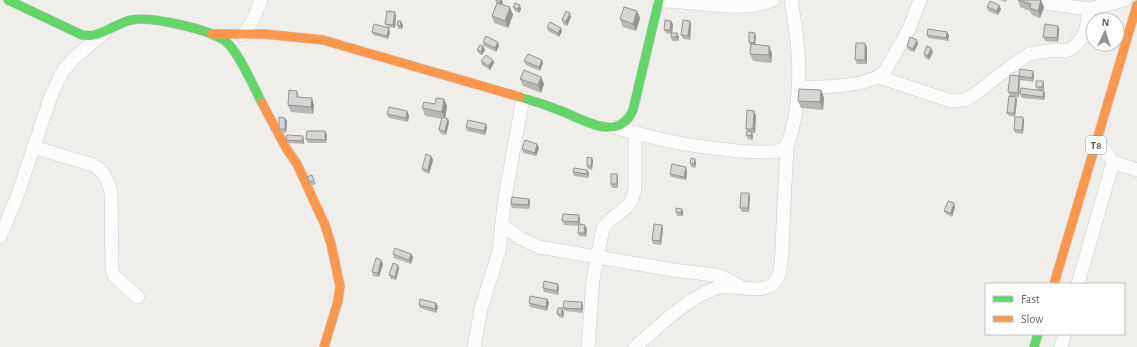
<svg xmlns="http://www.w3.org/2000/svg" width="1137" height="347" viewBox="0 0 1137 347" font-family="'Alegreya Sans',sans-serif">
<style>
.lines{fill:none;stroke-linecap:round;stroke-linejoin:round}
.street-casing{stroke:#cbcccc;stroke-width:14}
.fast-casing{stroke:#cacacb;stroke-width:10}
.slow-casing{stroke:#cacacb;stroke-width:10}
.street{stroke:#fdfcfc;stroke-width:13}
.fast{stroke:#63d668;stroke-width:9}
.slow{stroke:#ff974d;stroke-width:9}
.wall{fill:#b8b7b5}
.shaded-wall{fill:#969594}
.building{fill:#d6d5d3;stroke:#969594}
.labels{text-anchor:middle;stroke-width:3;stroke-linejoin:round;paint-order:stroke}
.shield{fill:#fff;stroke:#8f9295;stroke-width:1}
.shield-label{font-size:11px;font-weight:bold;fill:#5f6368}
</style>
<rect width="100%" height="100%" fill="#efeeea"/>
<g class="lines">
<!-- street casing -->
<g class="street-casing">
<g id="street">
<polyline points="1030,0 1051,4 1089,9 1125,0"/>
<path d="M659 1C693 0 741 14 773 0"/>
<polyline points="243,35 253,20 261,0"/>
<polyline points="879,77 951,101 965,100 974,95 1007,69 1029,54 1055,50 1065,51 1073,48 1083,37 1086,30 1089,9"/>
<path d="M799 87C822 87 868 88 885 71L909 29 920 0"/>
<path d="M613 127C631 132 650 137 669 141 687 145 771 158 783 149 789 145 790 136 792 130 803 87 799 43 791 0"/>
<polyline points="1097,140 1113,162 1137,170"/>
<path d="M33 147 93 165C105 171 109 182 111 194L112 270 114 276 138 297"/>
<polyline points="502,225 520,238 539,247 673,270 715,275 724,278 739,286"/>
<polyline points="0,237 17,197 51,96 63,71 74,58 104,33"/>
<polyline points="1078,284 1113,162"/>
<polyline points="474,347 481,309 499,251 504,203 523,98"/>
<path d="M588 347 593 280 603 228C615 210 631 214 635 188V133"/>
<path d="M635 347C660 326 684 300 716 288 733 282 762 297 775 282 776 280 778 276 779 274 783 261 782 238 783 225 784 198 786 172 787 145"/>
<polyline points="1061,347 1064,334"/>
</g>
</g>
<!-- fast casing -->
<g class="fast-casing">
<g id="fast">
<path d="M8 0 82 35C86 35 90 36 94 35 107 32 118 23 131 20 150 16 209 29 225 41 238 50 254 88 262 103"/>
<path d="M520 97C534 101 549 106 564 112 585 121 619 142 633 110L659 0"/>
<polyline points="1034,347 1038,334"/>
</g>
</g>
<!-- slow casing -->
<g class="slow-casing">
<g id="slow">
<polyline points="212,34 264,34 323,40 520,97"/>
<polyline points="262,103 286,148 297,164 325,225 331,244 340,286 338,301 324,347"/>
<polyline points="1054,284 1137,5"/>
</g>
</g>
<!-- street -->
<use href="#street" class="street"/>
<!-- fast -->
<use href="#fast" class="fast"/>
<!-- slow -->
<use href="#slow" class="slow"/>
</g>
<!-- wall -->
<g class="wall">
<polygon points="1000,0 1007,0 1006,2"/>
<polygon points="1018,0 1044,7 1040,18 1032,15 1030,11 1020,7"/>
<polygon points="496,1 503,3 502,4 513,15 508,28 494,23 492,16 497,4"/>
<polygon points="513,7 521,9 519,13 515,11"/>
<polygon points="987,7 1001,9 998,15 988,11"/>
<polygon points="637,11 640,18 636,31 623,27 620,19"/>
<polygon points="396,16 395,28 387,27 385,24"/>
<polygon points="571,17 567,26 563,24 562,20"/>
<polygon points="690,21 691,25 690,40 683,39 681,35"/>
<polygon points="673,24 672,33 677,33 679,37 678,41 672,41 671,37 671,34 666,33 664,30"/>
<polygon points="397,25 403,25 402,29 398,29"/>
<polygon points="1058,26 1059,29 1058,42 1045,41 1043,37"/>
<polygon points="547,27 562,31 559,37 548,31"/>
<polygon points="372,32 390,32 388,39 373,35"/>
<polygon points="927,35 949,35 948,41 928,38"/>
<polygon points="756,37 755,45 772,53 771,63 753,61 750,54 751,46 750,46 749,42"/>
<polygon points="483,42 498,42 499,46 496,52 484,46"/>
<polygon points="918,44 914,52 908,50 907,46"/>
<polygon points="483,46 485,50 482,55 479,54 477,50"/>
<polygon points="867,47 867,64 857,64 855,60"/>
<polygon points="931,48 933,52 929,60 925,58 924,54"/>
<polygon points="493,60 494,63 490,70 482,65 481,61"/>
<polygon points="542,60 543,63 540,71 526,65 524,61"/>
<polygon points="1034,75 1033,82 1020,80 1019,97 1010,96 1008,92 1019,76"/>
<polygon points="541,77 544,84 541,93 523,86 520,79"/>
<polygon points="1043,81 1044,85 1044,91 1045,94 1044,100 1022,98 1020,94 1037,90 1036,87"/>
<polygon points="821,90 824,98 823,110 801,108 798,101"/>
<polygon points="297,91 299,97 314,105 313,114 291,112 288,105"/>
<polygon points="444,99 447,106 445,118 448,119 449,122 446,135 441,134 439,130 442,119 425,116 422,108 435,104"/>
<polygon points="1017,100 1015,117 1024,121 1023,134 1015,133 1014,130 1015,117 1009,116 1007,113"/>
<polygon points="387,114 409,115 408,122 389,118"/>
<polygon points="756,115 755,133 752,133 753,136 752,140 748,139 746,135 747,132 746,129"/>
<polygon points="285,118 287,121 286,133 280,132 279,129"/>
<polygon points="486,124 487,128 485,135 467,131 466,127"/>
<polygon points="327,135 326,143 308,143 306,139"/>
<polygon points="286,140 304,140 304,144 288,143"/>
<polygon points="537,144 539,148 536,156 523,153 522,149"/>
<polygon points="431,156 433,160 429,174 424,172 422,169"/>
<polygon points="592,158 593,161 592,170 588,169 587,166"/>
<polygon points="690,163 696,163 695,168 691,167"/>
<polygon points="587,170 589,173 588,178 574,176 573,172"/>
<polygon points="687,171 686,180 671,177 670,174"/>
<polygon points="312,175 316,184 311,186 307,177"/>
<polygon points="618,178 618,188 612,188 611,184"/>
<polygon points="749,193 750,197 749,212 742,212 740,208"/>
<polygon points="529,199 530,202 529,209 512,208 511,204"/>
<polygon points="955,207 952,217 946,214 944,211"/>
<polygon points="682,209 683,213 683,216 677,216 676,212"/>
<polygon points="579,215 580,219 580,224 587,229 586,237 579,236 578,233 579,226 564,225 562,221"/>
<polygon points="662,225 663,229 661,245 653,244 652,240"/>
<polygon points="393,254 411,254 413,257 411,264 394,258"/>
<polygon points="381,260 383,264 379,277 373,276 372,272"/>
<polygon points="398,265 399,268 396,280 391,279 389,275"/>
<polygon points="559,287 558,295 544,292 543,288"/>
<polygon points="547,299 549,303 547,311 530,307 529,303"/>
<polygon points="436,303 438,307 436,313 420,308 419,305"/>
<polygon points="583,306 582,313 565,311 563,308"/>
<polygon points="562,308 564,312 563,318 559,317 557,314"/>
</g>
<!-- shaded-wall -->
<g class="shaded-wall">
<polygon points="501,0 502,0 503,3 500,7 499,3"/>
<polygon points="1041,0 1044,7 1040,18 1038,11"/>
<polygon points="520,5 521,9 519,13 518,9"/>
<polygon points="999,5 1001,9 998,15 997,11"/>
<polygon points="510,7 513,15 508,28 505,21"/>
<polygon points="637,11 640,18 636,31 633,24"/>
<polygon points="395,12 396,16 395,28 393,25"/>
<polygon points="570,13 571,17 567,26 566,22"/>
<polygon points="401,21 403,25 402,29 400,26"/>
<polygon points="671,21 673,24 672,34 670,30"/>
<polygon points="690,21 691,25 690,40 688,36"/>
<polygon points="1058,26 1059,29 1058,42 1057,38"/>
<polygon points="389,28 390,32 388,39 387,36"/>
<polygon points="561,28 562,31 559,37 558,33"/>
<polygon points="947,32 949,35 948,41 946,38"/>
<polygon points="677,33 679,37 678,41 677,37"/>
<polygon points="755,33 756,37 755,46 754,43"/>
<polygon points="917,40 918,44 914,52 913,49"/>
<polygon points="498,42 499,46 496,52 495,48"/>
<polygon points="865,43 867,47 867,64 865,60"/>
<polygon points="483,46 485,50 482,55 481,52"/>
<polygon points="769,46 772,53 771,63 769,55"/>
<polygon points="931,48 933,52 929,60 928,56"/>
<polygon points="493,60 494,63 490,70 488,66"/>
<polygon points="542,60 543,63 540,71 539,67"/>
<polygon points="1033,71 1034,75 1033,82 1032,78"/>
<polygon points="1019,76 1020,80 1019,97 1018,93"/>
<polygon points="541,77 544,84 541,93 538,85"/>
<polygon points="1043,81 1044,85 1044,91 1043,87"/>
<polygon points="821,90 824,98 823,110 820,102"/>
<polygon points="1044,91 1045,94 1044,100 1043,97"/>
<polygon points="1016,97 1017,100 1015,117 1014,113"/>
<polygon points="312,98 314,105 313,114 311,107"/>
<polygon points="444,99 447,106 445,119 442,112"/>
<polygon points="407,111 409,115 408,122 406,118"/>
<polygon points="754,111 756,115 755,133 753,129"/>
<polygon points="1023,117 1024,121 1023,134 1022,130"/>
<polygon points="285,118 287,121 286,133 285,129"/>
<polygon points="448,119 449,122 446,135 445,131"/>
<polygon points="486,124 487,128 485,135 484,131"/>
<polygon points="325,131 327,135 326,143 325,140"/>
<polygon points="752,132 753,136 752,140 751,136"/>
<polygon points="303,136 304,140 304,144 302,141"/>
<polygon points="537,144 539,148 536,156 535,153"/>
<polygon points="431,156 433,160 429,174 428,170"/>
<polygon points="592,158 593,161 592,170 591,166"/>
<polygon points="695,159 696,163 695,168 694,164"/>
<polygon points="686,167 687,171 686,180 684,177"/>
<polygon points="587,170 589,173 588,178 587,174"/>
<polygon points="617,174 618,178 618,188 617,184"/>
<polygon points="749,193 750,197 749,212 748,208"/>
<polygon points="529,199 530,202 529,209 528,205"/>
<polygon points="954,203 955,207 952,217 951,213"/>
<polygon points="682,209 683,213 683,216 681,213"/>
<polygon points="579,215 580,219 580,226 578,222"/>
<polygon points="585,225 587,229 586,237 584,233"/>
<polygon points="662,225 663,229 661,245 660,241"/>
<polygon points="411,254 413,257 411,264 409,260"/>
<polygon points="381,260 383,264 379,277 378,273"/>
<polygon points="398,265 399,268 396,280 395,277"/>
<polygon points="558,284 559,287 558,295 557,291"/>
<polygon points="547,299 549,303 547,311 546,307"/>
<polygon points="582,302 583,306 582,313 581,309"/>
<polygon points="436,303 438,307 436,313 435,309"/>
<polygon points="562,308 564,312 563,318 562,314"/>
</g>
<!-- building -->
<g class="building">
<polygon points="496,0 501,0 499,3 496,1"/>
<polygon points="1018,0 1041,0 1038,11 1030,8 1031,4"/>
<polygon points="990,1 999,5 997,11 987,7"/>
<polygon points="497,3 510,7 505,21 492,16"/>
<polygon points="515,3 520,5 518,9 513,7"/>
<polygon points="624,7 637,11 633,24 620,19"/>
<polygon points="387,11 395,12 393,25 385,24"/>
<polygon points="566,11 570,13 566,22 562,20"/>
<polygon points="665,20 671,21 670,30 664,30"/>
<polygon points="683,20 690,21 688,36 681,35"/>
<polygon points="398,21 401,21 400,26 397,25"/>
<polygon points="550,22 561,28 558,33 547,27"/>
<polygon points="374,24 389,28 387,36 372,32"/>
<polygon points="1045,24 1058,26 1057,38 1043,37"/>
<polygon points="928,29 947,32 946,38 927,35"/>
<polygon points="749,32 755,33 754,43 749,42"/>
<rect x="671" y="33" width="6" height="4"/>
<polygon points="486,36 498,42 495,48 483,42"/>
<polygon points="910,37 917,40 913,49 907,46"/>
<polygon points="856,43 865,43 865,60 855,60"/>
<polygon points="751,44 769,46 769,55 750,54"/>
<polygon points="480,45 483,46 481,52 477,50"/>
<polygon points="927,46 931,48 928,56 924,54"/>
<polygon points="528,54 542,60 539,67 524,61"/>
<polygon points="486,55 493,60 488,66 481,61"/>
<polygon points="1020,69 1033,71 1032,78 1019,76 1018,93 1008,92 1010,75 1019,76"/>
<polygon points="524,70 541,77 538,85 520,79"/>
<rect x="1036" y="81" width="7" height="6"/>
<polygon points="1021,88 1044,91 1043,97 1020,94"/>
<polygon points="799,89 821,90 820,102 798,101"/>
<polygon points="289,90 297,91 297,97 312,98 311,107 288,105"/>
<polygon points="1009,96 1016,97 1014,113 1007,113"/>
<polygon points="436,98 444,99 442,112 422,108 424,102 435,104"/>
<polygon points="389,107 407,111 406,118 387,114"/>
<polygon points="747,110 754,111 753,129 746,129"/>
<polygon points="279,117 285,118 285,129 279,129"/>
<polygon points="442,117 448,119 445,131 439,130"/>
<polygon points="1015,117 1023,117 1022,130 1014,130"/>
<polygon points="468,120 486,124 484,131 466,127"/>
<polygon points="307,131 325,131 325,140 306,139"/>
<polygon points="747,131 752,132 751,136 746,135"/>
<polygon points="287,135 303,136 302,141 286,140"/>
<polygon points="525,140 537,144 535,153 522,149"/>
<polygon points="426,154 431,156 428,170 422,169"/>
<polygon points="587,157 592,158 591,166 587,166"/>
<polygon points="691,158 695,159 694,164 690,163"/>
<polygon points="672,164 686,167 684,177 670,174"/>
<polygon points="574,168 587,170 587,174 573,172"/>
<rect x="611" y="174" width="6" height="10"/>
<polygon points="312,175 314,180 310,182 307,177"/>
<polygon points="741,193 749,193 748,208 740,208"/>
<polygon points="512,197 529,199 528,205 511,204"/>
<polygon points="948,201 954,203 951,213 944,211"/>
<polygon points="676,208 682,209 681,213 676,212"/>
<polygon points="563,214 579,215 578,222 562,221"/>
<polygon points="579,224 585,225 584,233 578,233"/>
<polygon points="654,224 662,225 660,241 652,240"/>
<polygon points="395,248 411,254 409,260 393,254"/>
<polygon points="376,258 381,260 378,273 372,272"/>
<polygon points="393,263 398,265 395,277 389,275"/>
<polygon points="544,281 558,284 557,291 543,288"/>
<polygon points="530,296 547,299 546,307 529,303"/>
<polygon points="420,299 436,303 435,309 419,305"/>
<polygon points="564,301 582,302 581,309 563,308"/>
<polygon points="558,308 562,308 562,314 557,314"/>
</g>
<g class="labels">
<!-- shield labels -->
<rect class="shield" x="1086" y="136" width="20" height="18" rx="3"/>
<g class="shield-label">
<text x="1096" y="149">T8</text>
</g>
</g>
<!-- legend -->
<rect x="985" y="283" width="140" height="52" fill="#ffffff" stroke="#bfc1c3"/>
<rect x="993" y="296" width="20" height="6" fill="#63d668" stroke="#bfc1c3"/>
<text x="1021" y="303" font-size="12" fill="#5f6368">Fast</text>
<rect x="993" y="316" width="20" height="6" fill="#ff974d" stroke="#bfc1c3"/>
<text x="1021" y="323" font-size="12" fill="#5f6368">Slow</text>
<!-- north arrow -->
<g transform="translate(1105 32) rotate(4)"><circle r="19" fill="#ffffff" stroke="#bfc1c3"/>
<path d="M0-3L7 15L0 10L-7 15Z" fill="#919496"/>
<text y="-6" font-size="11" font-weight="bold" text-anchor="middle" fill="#5f6368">N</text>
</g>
</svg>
